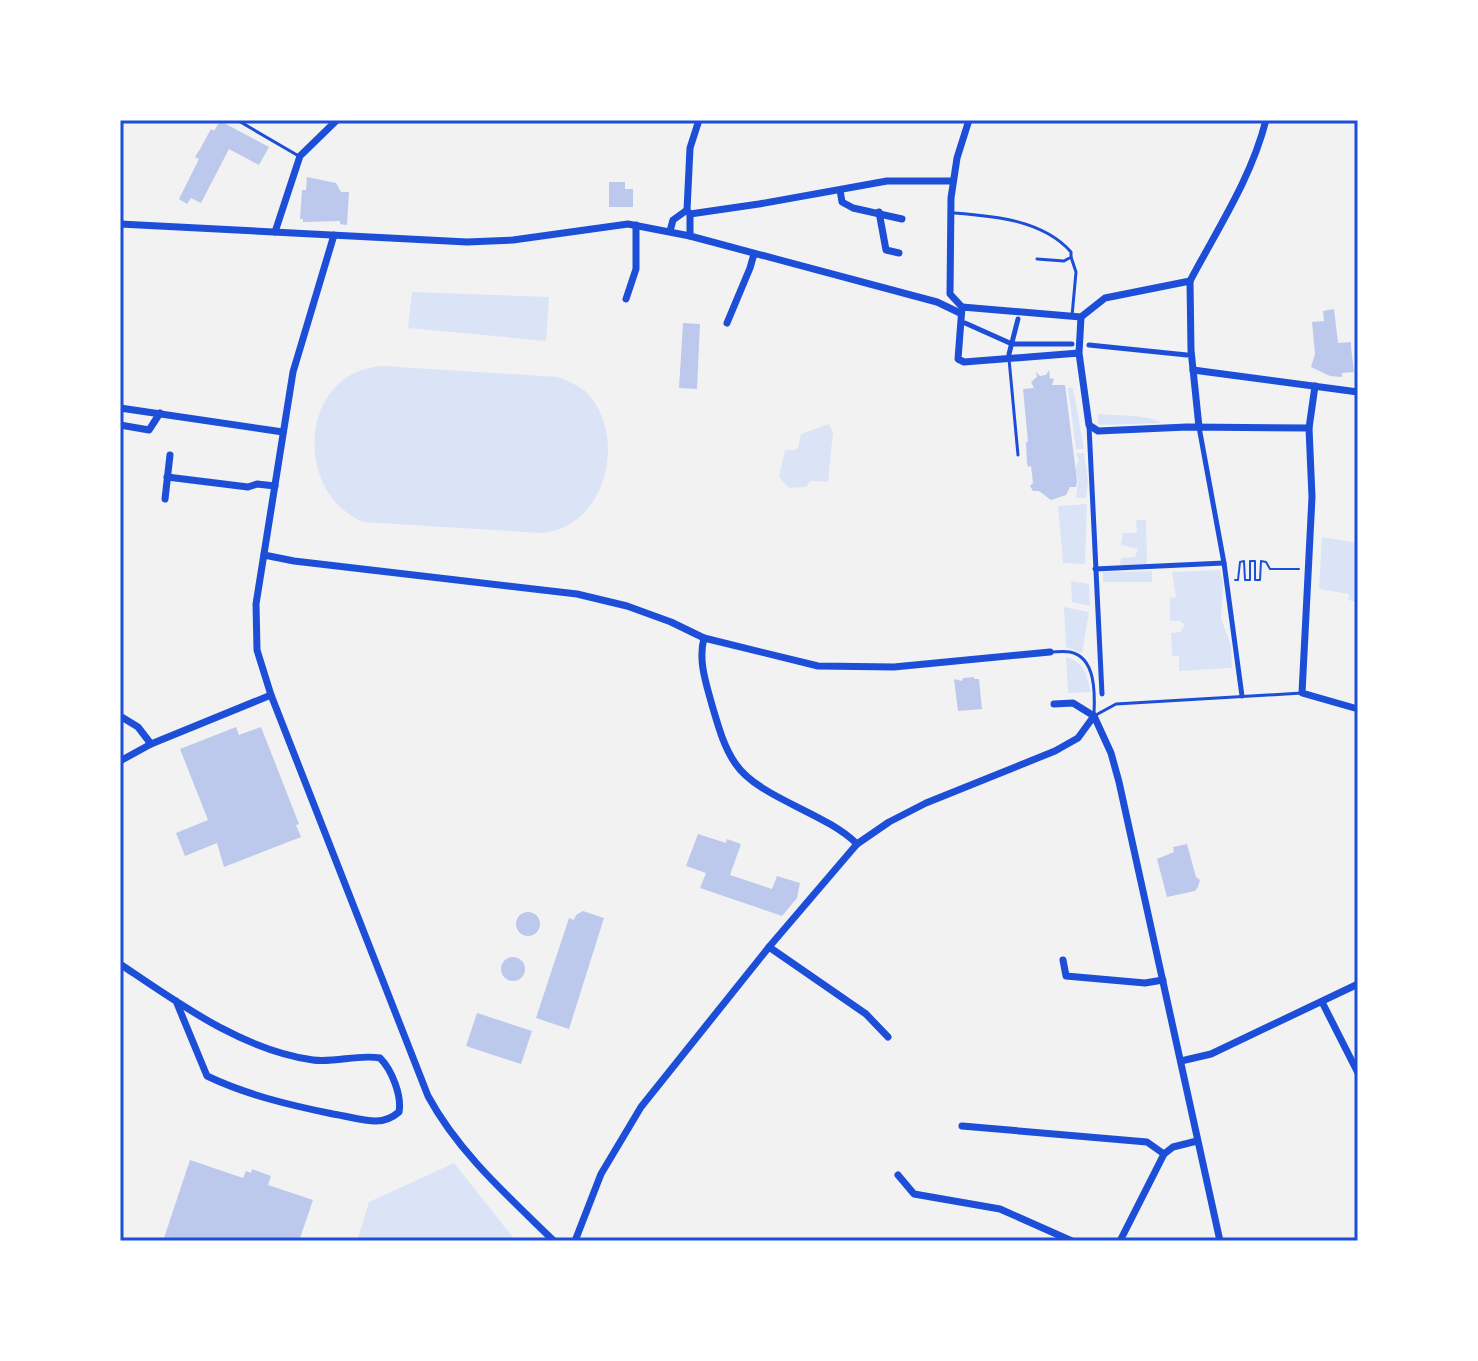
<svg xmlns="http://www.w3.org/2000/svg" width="1478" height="1361" viewBox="0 0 1478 1361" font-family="'Public Sans',sans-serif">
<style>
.green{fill:#dbe4f7}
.building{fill:#bdc9ec}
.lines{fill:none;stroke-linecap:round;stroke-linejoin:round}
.path{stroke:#1d4ed8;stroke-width:2}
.service{stroke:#1d4ed8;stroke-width:3}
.pedestrian{stroke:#1d4ed8;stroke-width:5}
.minor{stroke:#1d4ed8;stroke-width:7}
.neatline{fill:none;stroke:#1d4ed8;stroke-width:3}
</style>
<rect width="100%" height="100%" fill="#f2f2f2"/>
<!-- green -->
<g class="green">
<polygon points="412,292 549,297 546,341 408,328"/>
<path d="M383 366 558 377C569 382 582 386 590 396 627 442 605 527 542 533L363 522C292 492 299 370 383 366Z"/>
<polygon points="1068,388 1073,388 1084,449 1076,449"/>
<path d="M1098 414C1113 415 1152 415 1161 423L1103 425 1098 424Z"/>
<polygon points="829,424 833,432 828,482 811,481 806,487 789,488 779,477 785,450 794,450 798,448 801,434"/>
<polygon points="1076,453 1084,453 1088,481 1086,498 1076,498 1078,481 1075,469 1079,460"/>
<polygon points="1087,504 1085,564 1063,563 1058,506"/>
<polygon points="1136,520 1146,520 1147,565 1120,565 1121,558 1135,557 1138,549 1121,545 1123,533 1137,533"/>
<polygon points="1322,537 1358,543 1358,602 1348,600 1349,594 1319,589"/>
<polygon points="1220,570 1223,582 1221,618 1231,646 1232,668 1179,671 1179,656 1172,656 1171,633 1180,632 1185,625 1180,621 1170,621 1170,598 1176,597 1172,572"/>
<polygon points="1152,571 1152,582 1103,582 1103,572"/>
<polygon points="1071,581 1089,584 1090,606 1072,602"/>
<polygon points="1064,607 1089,612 1082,653 1066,647"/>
<path d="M1066 657C1085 662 1086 675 1091 692L1068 693Z"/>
<polygon points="454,1163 516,1241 357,1241 369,1202"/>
</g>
<!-- building -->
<g class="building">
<polygon points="220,121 269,147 259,165 229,149 201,203 191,198 187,204 179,199 199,159 195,157 200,149 211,129 214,131"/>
<polygon points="307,177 336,183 341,192 349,192 347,225 340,224 340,221 303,222 303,219 300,219 302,190 306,190"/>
<polygon points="609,182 625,182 625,189 633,189 633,207 609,207"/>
<polygon points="1334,309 1338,343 1351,342 1351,347 1354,372 1342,373 1342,377 1330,376 1311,367 1315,354 1312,322 1324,321 1323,311"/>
<polygon points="683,323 700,324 697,389 679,388"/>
<polygon points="1049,370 1050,379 1054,378 1052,385 1065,385 1077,481 1076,487 1070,487 1066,495 1051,500 1039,491 1033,491 1030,486 1033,483 1031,466 1028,467 1027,463 1026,442 1028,442 1023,389 1034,388 1031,382 1037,377 1036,372 1040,376 1046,375"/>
<polygon points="974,677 974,679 979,679 982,709 958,711 954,679 962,681 963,678"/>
<polygon points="236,727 239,735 261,727 299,824 296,825 301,837 224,867 217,843 185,856 176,833 208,820 180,749"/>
<polygon points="698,834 726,843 727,839 741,844 730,875 772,889 777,876 800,883 797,898 782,916 700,888 706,873 686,866"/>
<polygon points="1187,844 1196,877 1200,880 1198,887 1195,891 1167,897 1157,859 1174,852 1173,847"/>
<polygon points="583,911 604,918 569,1029 536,1018 569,918 574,920 576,915"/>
<circle cx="528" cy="924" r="12"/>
<circle cx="513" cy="969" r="12"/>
<polygon points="477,1013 532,1031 521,1064 466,1046"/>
<polygon points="190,1160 243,1178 246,1171 251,1173 252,1169 271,1176 268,1185 313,1200 299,1241 163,1241"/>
</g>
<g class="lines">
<!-- path -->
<polyline class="path" points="1235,580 1238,580 1240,562 1244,561 1245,580 1250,580 1250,561 1255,561 1255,580 1260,580 1261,561 1266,562 1270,569 1299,569"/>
<!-- service -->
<g class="service">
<polyline points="237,120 297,155"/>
<path d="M954 213C994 216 1043 220 1071 252V257L1064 261 1037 259"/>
<polyline points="1071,257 1076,272 1072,316"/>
<polyline points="1009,359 1018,455"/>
<path d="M1050 652C1056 652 1064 651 1070 652 1096 657 1095 694 1094 714"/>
<polyline points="1094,716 1116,704 1302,693"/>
</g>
<!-- pedestrian -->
<g class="pedestrian">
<polyline points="965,323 1012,344 1072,344"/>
<polyline points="1089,345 1187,355"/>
<polyline points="1009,354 1018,319"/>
<polyline points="1089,426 1102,694"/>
<polyline points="1199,427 1224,563 1242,696"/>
<polyline points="1095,569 1224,563"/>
</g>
<!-- minor -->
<g class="minor">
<polyline points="840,190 842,202 853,208 902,219"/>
<polyline points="879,212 886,250 899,253"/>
<polyline points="690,214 759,204 887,181 953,181"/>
<polyline points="120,224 467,242 513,240 628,224 690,236 937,302 960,313"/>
<polyline points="670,231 673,220 687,210"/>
<polyline points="275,232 300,156 337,120"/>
<path d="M334 235 293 372 256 604 257 650 271 695 428 1096C458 1152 509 1197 554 1241"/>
<polyline points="690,236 690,214 687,210 690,148 699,120"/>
<polyline points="1190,281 1191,350 1199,427"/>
<polyline points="626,299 636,269 636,225"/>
<polyline points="962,307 950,294 951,198 957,158 969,120"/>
<path d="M1081 317 1105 298 1190 281C1218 228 1251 179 1266 120"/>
<polyline points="727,323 750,268 754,254"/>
<polyline points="1079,353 964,362 958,359 962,307 1081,317 1079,353 1089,425 1098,431 1187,427 1309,428"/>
<polyline points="1193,370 1358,392"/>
<polyline points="1315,386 1309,428 1312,497 1302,693 1358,709"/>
<polyline points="120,408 283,432"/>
<polyline points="120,425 149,430 160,413"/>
<polyline points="167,477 248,487 257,484 275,486"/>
<polyline points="165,499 170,455"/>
<polyline points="264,555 294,561 577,594 627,606 671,622 704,638 818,666 894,667 1050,652"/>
<path d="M704 638C698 661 706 683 712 705 718 725 723 745 735 763 758 798 825 812 857 844"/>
<polyline points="1054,704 1073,703 1094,716"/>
<polyline points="120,716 138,727 151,744"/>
<polyline points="1094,716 1111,753 1119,782 1220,1241"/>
<polyline points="120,761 151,744 271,695"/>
<polyline points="769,947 866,1014 888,1037"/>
<polyline points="1063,960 1066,976 1145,983 1163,980"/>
<path d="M120 964C178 1003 242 1050 313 1060 335 1063 358 1054 380 1058 392 1070 402 1096 399 1112 392 1118 385 1121 376 1121 362 1121 347 1116 333 1114 289 1105 247 1095 207 1076L176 1001"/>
<polyline points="1322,1002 1358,1073"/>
<polyline points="1181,1061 1211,1054 1358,984"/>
<polyline points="962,1126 1147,1142 1164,1154"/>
<polyline points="898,1175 914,1194 1000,1209 1072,1241"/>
<polyline points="575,1241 601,1174 641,1107 769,947 857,844 889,822 926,803 1055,751 1078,738 1094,716"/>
<polyline points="1120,1241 1164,1154 1173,1147 1197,1141"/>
</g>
</g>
<!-- border -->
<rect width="1478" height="1361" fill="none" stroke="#ffffff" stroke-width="244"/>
<rect x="122" y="122" width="1234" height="1117" class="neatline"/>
</svg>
